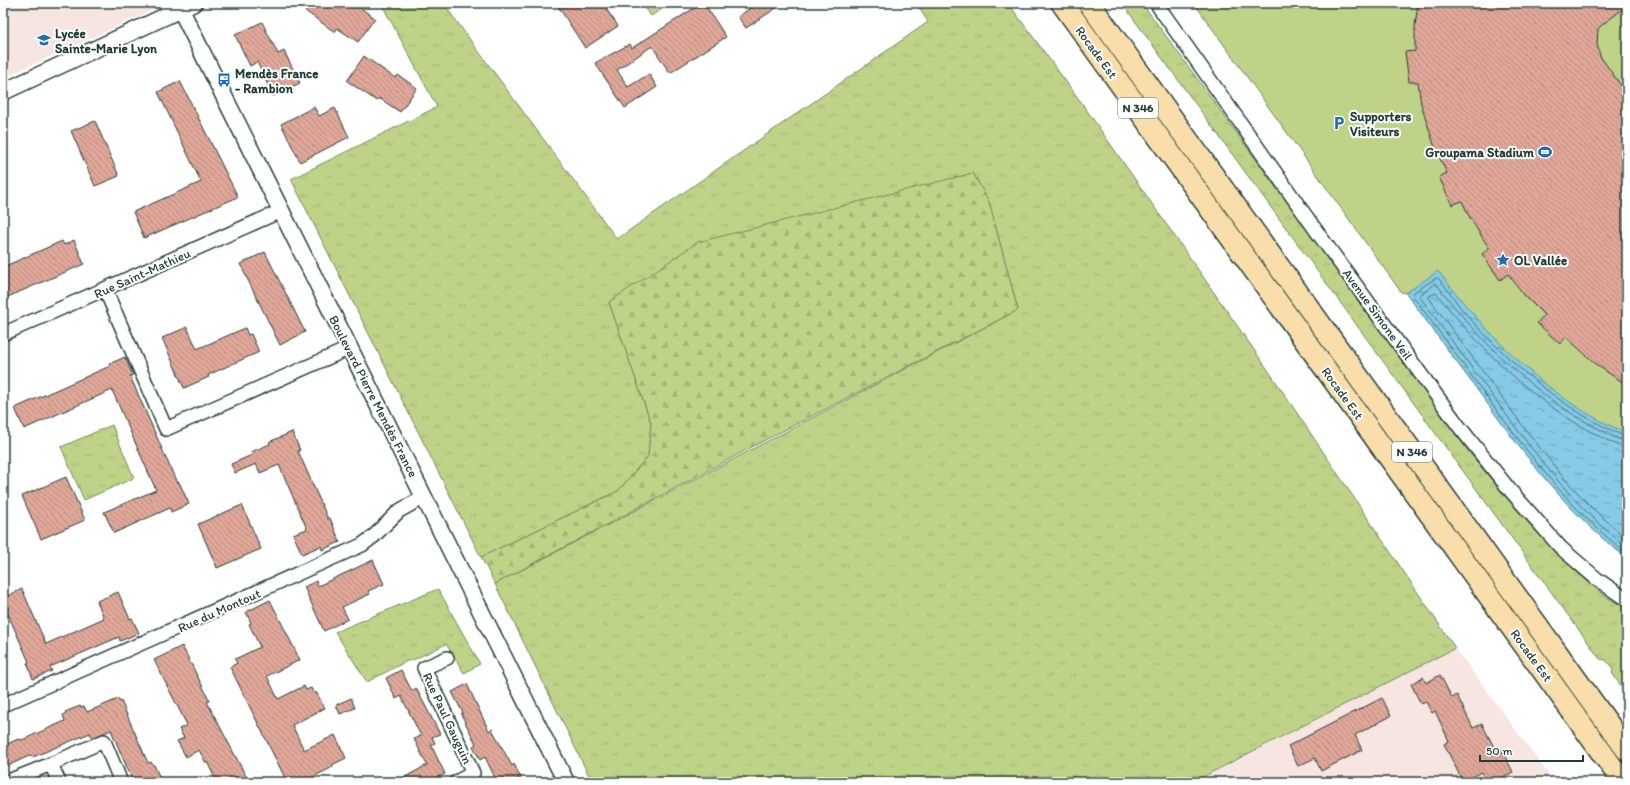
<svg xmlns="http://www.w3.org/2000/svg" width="1630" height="785" viewBox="0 0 1630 785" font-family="Itim,sans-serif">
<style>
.built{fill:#f6e5e0}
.grass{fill:url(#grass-tufts);stroke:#6f885e}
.forest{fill:url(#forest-firs);stroke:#6f885e}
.garden{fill:#bfd388;stroke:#6f885e}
.water{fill:url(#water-ripples);stroke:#5c929f}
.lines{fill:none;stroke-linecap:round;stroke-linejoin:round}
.shore{stroke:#48757b;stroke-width:1}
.building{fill:url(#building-back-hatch);stroke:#1f3d34}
.minor-casing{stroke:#1f3d34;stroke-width:16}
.tertiary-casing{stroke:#1f3d34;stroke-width:19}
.trunk-casing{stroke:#1f3d34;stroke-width:24}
.minor{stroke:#fff;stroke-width:13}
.tertiary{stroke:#fff;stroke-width:16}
.trunk{stroke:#f9deab;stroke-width:21}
.labels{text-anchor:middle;stroke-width:4;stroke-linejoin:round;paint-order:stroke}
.shield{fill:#fff;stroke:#627771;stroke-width:1}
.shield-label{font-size:12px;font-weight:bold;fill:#1f3d34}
.poi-label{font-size:13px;font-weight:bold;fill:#1f3d34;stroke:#fff;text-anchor:start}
.street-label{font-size:13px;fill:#1f3d34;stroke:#fff}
</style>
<defs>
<pattern id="grass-tufts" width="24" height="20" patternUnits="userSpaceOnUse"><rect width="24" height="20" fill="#bfd388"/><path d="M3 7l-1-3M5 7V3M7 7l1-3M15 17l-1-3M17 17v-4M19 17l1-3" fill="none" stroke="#a4b676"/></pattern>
<pattern id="forest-firs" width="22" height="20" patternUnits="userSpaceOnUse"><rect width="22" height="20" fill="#bfd388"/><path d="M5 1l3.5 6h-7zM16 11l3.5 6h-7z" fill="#a4b676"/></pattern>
<pattern id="water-ripples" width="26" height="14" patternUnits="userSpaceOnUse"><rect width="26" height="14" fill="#85cae6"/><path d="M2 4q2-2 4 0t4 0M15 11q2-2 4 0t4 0" fill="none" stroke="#6ca5bb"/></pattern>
<pattern id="building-back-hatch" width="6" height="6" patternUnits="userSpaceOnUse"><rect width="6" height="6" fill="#e0a799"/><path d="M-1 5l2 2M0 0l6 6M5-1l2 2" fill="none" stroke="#b5897e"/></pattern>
</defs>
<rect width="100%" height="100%" fill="#fff"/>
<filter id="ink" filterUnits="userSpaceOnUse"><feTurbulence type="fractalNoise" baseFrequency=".025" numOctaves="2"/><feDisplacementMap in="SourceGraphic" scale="8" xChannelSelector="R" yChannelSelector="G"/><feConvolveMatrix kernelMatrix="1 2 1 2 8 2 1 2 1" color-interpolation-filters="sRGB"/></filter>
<g filter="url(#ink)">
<!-- built -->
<g class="built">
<polygon points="3,3 168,3 3,78"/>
<polygon points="1455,648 1554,782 1195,782 1243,758"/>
</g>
<!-- grass -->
<g class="grass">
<polygon points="381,3 443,3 617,239 928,22 916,3 1008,3 1081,102 1266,367 1455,648 1193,782 592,782 495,584 1018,310 989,202 973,173 609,302 651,423 648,456 618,491 481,557 291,179 437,107"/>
<path d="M1122 3H1142L1468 451C1509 501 1550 552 1600 592 1608 599 1618 603 1627 608V695L1612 673 1613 669 1606 660 1600 659Z"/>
<polygon points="112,425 134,478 84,500 61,447"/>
<polygon points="438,589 480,664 464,673 446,644 413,660 407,661 367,682 335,632"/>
</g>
<!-- forest -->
<polygon class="forest" points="973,173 989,202 1018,310 767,439 495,584 481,557 618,491 648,456 651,423 609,302 698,242"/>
<!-- garden -->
<g class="garden">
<polygon points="642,3 671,3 651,16"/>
<path d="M1194 3H1627V558C1571 516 1528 460 1487 403 1460 367 1433 330 1406 293L1401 292Z"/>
</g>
<!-- water -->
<path class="water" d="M1438 271C1487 334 1551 403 1627 433V558C1571 516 1528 460 1487 403 1460 366 1433 330 1406 293Z"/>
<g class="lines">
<!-- shore -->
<g class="shore">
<path d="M1627 436C1618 435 1608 428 1599 424 1549 398 1496 350 1460 307 1453 297 1446 287 1438 278H1436L1413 293V296C1439 332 1466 368 1492 404 1532 458 1573 513 1627 553"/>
<path d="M1627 441C1618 441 1608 433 1599 429 1545 402 1497 357 1458 311 1450 302 1444 293 1437 285L1435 284 1420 295V297C1446 333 1473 369 1499 405 1537 456 1576 509 1627 547"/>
<path d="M1627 447C1617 447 1608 440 1599 436 1534 403 1481 349 1436 293L1429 296V298L1522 425 1563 477 1591 507 1627 539"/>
</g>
</g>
<!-- building -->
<g class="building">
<polygon points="311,3 346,3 354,8 356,5 375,18 358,42 337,28 335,32 305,11"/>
<polygon points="556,3 602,3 618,26 585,48"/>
<polygon points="702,3 704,3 726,37 670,73 652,46 617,70 628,87 649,74 657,87 625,108 595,63 630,44 632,48"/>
<polygon points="757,3 784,3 746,28 738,17"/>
<polygon points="1418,3 1627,3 1627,6 1603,24 1598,29 1597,44 1600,56 1627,94 1627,385 1598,366 1566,337 1560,344 1537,323 1544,315 1525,296 1508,274 1500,280 1482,254 1489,248 1470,218 1462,201 1452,205 1439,177 1447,173 1436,151 1421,104 1418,82 1409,82 1405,52 1415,51 1415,26"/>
<polygon points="262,22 278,54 284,51 300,83 273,96 257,62 250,66 235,35"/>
<polygon points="364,56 395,78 398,75 417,88 400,112 379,98 377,101 347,81"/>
<polygon points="180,81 238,197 144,238 133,212 201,182 158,92"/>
<polygon points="314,107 319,116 335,108 349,137 300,162 281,124"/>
<polygon points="95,121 119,176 95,186 71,131"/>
<polygon points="74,240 84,264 3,299 3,267 62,241 64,245"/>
<polygon points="265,252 305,332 280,345 240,264"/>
<polygon points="187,327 197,349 245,328 248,335 251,334 259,352 208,375 209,377 184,388 162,338"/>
<polygon points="125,357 133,375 130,376 177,483 179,482 189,504 171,512 170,508 114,533 104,512 156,490 112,390 24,429 15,408 110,366 109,364"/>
<polygon points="292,432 300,450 298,451 328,519 330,518 340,542 322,550 321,546 302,554 293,534 307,529 279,465 260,473 256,464 235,473 231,464 252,455 251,452 270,444 269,442"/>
<polygon points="66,477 85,520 41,539 22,496"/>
<polygon points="242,505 261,549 217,568 198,524"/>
<polygon points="373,560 384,584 368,591 370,594 342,607 348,619 324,631 304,587 316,581 318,586"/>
<polygon points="22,589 46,644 104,618 97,601 118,592 130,619 132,618 139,633 120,641 119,637 50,667 52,671 33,679 27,663 29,662 3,603 3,598"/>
<polygon points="270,600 300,660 267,676 278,699 304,686 306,690 311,688 314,694 316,692 325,708 292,725 304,750 335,735 346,758 332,765 333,767 303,782 287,782 230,667 237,663 235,659 260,647 249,624 251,623 246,612"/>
<polygon points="182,646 210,701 207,702 249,782 217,782 207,762 206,763 199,750 186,757 177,741 184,738 179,729 187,725 154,660"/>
<polygon points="401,670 412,691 416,688 440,734 432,737 435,743 431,745 445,774 428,782 396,782 427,765 414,739 421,736 401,696 396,699 386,678"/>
<polygon points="1440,675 1452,698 1457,695 1473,728 1482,724 1496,751 1501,749 1513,772 1493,782 1486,782 1482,772 1463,782 1444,744 1449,741 1435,711 1432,713 1426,702 1421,704 1411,684 1423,677 1426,683"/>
<polygon points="467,684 489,731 492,729 512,766 514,764 521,778 512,782 497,782 485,757 480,760 473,746 476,744 461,714 463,713 452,692"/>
<polygon points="351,698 355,708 340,714 336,705"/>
<polygon points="1382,698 1391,716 1355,735 1362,750 1321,771 1315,758 1298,766 1288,746"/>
<polygon points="118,699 120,702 121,701 148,763 151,762 153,765 154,765 162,782 133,782 111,730 92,738 90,733 33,757 29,756 3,768 3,746 18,739 22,740 65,721 63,715 66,713 65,712 80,706 81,707 84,706 87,712"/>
</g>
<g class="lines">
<!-- minor casing -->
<g class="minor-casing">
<g id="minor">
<polyline points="165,3 171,15"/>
<polyline points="1156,3 1320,236 1458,425 1509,489 1561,548 1597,579 1627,600"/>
<polyline points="105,289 166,429 350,348"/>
<polyline points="3,334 281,211"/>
<polyline points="447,658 424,668 473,773 456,782"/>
<polyline points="3,705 362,545 374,536 399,511 424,497"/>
<polyline points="51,764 104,741 121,782"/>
<polyline points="6,782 51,764 59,782"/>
</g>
</g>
<!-- tertiary casing -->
<g class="tertiary-casing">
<g id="tertiary">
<polyline points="181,10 566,782"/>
<polyline points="3,92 194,3"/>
</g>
</g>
<!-- trunk casing -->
<g class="trunk-casing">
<g id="trunk">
<polyline points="1062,3 1623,782"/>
<polyline points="1089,3 1627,750"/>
</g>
</g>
<!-- minor -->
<use href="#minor" class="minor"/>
<!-- tertiary -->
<use href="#tertiary" class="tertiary"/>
<!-- trunk -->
<use href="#trunk" class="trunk"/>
</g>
</g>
<!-- icons -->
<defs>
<g id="school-bare" transform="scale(1.08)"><path d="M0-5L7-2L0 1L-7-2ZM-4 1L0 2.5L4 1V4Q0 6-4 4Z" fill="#1f6fb2" stroke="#fff" stroke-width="2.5" paint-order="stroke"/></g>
<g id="bus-bare" transform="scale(1.08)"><path d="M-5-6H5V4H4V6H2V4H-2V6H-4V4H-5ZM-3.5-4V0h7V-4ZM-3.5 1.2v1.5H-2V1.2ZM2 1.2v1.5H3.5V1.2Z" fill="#1f6fb2" stroke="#fff" stroke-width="2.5" paint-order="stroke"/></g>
<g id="parking-bare" transform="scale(1.08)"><path d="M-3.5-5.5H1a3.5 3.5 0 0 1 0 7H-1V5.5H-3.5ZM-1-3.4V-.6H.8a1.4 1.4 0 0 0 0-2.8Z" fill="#1f6fb2" stroke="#fff" stroke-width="2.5" paint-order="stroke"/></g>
<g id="stadium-bare" transform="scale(1.08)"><path d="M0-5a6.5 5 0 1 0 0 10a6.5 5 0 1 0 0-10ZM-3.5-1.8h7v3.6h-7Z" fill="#1f6fb2" stroke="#fff" stroke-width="2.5" paint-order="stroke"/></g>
<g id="sight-bare" transform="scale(1.08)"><path d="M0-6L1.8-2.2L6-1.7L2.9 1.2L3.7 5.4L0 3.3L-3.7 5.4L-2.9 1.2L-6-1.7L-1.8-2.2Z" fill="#1f6fb2" stroke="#fff" stroke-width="2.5" paint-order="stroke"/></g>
</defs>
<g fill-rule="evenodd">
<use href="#school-bare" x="44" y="40"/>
<use href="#bus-bare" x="224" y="80"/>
<use href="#parking-bare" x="1339" y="123"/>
<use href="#stadium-bare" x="1545" y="152"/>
<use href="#sight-bare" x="1503" y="260"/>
</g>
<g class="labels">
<!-- shield labels -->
<g class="shield">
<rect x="1118" y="98" width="40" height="20" rx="3"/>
<rect x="1392" y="442" width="40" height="20" rx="3"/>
</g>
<g class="shield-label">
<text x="1138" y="112">N 346</text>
<text x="1412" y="456">N 346</text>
</g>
<!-- poi labels -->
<g class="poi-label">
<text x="55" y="38">Lycée<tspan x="55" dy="15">Sainte-Marie Lyon</tspan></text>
<text x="235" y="78">Mendès France<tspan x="235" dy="15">- Rambion</tspan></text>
<text x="1350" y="121">Supporters<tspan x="1350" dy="15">Visiteurs</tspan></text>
<text x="1534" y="157" text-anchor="end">Groupama Stadium</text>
<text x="1514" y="265">OL Vallée</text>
</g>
<!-- street labels -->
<g class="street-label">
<text transform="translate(1097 52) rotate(54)" y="5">Rocade Est</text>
<text transform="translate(142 273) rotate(-24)" y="5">Rue Saint-Mathieu</text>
<text transform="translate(1378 314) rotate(54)" y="5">Avenue Simone Veil</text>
<text transform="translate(1343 393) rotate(54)" y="5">Rocade Est</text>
<text transform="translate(374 396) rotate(63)" y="5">Boulevard Pierre Mendès France</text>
<text transform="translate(219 610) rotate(-24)" y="5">Rue du Montout</text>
<text transform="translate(1532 655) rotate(54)" y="5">Rocade Est</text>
<text transform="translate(448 718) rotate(65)" y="5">Rue Paul Gauguin</text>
</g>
</g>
<!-- margin -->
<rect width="1630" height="785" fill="none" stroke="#fff" stroke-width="16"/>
<rect x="8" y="8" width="1614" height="769" fill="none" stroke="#1f3d34" stroke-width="1.5" filter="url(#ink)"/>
<!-- scale -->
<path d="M1480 755v6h103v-6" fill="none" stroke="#1f3d34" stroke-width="2"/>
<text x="1486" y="755" font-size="12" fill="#1f3d34" stroke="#ffffff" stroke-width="3" paint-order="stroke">50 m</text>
</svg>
